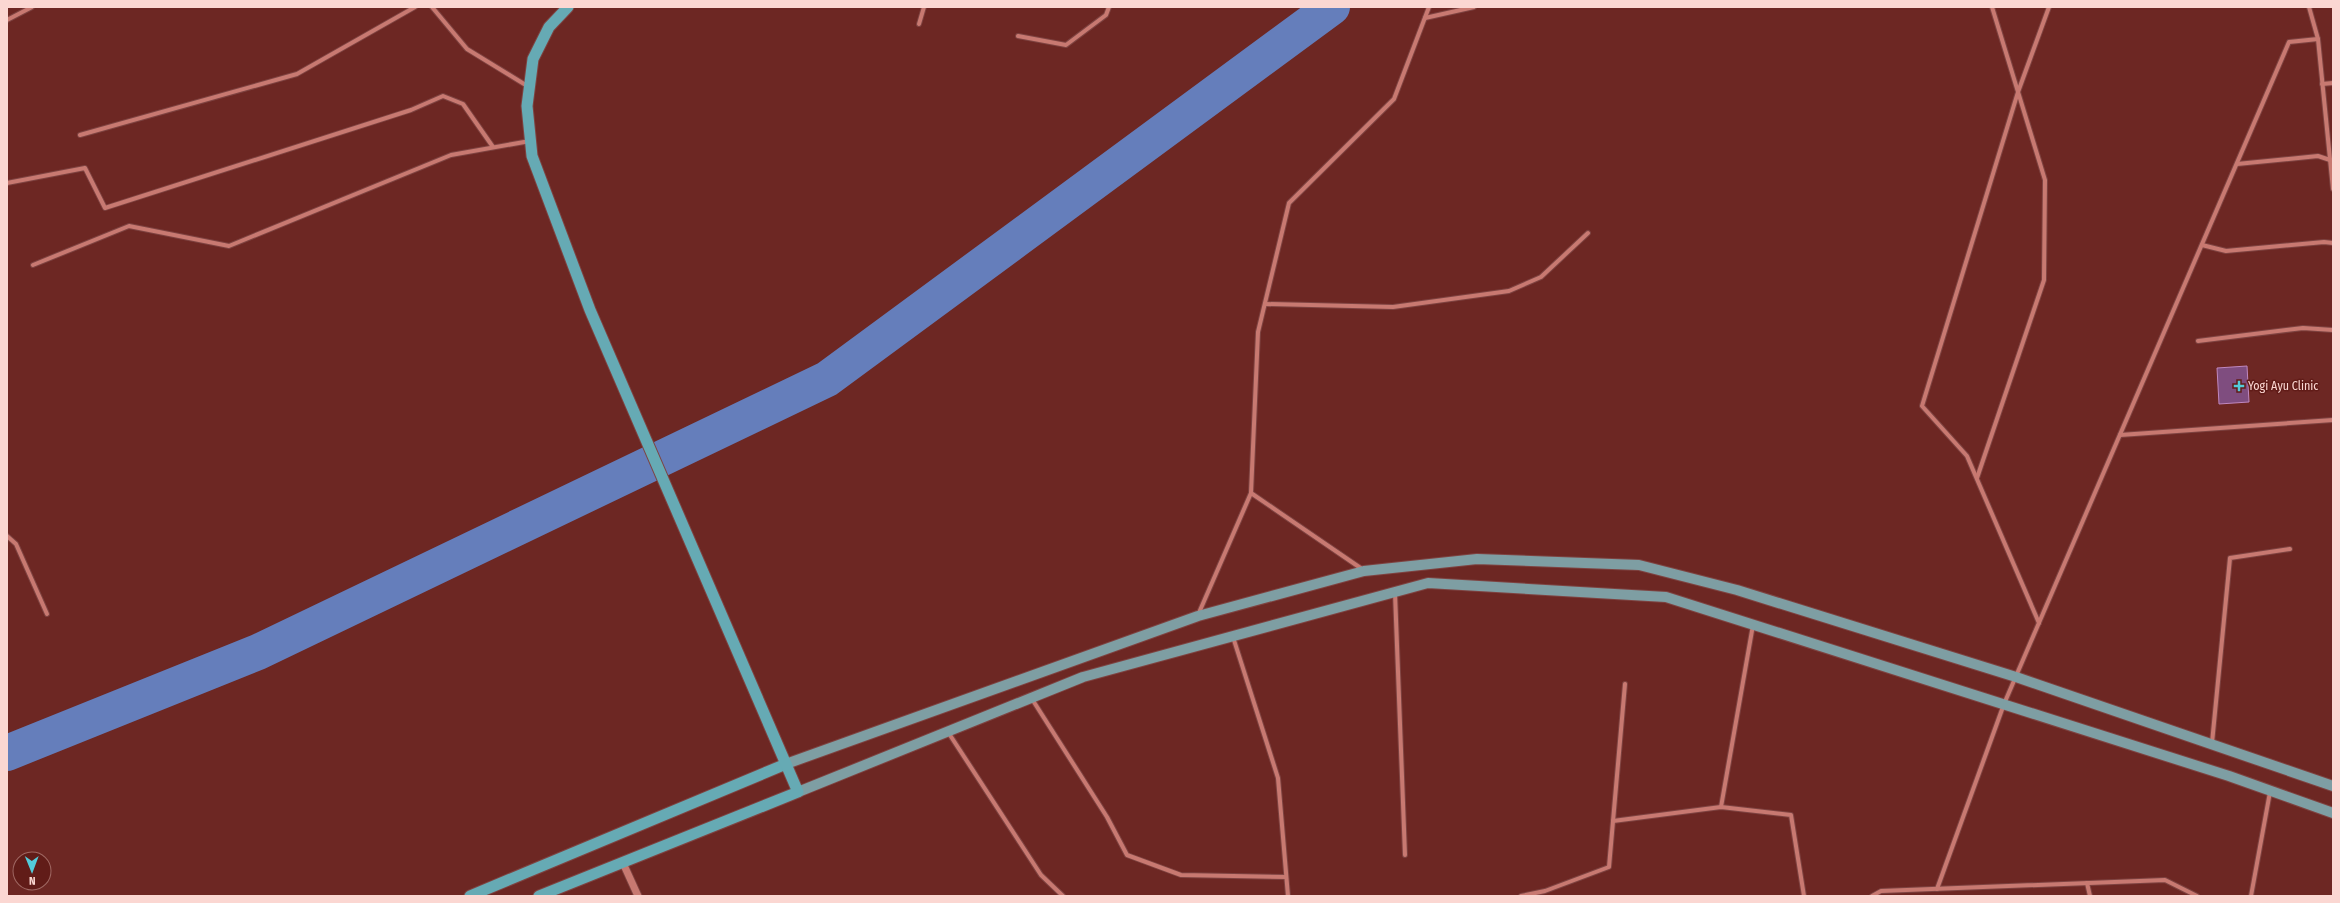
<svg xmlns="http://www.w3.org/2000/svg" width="2340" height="903" viewBox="0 0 2340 903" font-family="'Fira Sans Condensed',sans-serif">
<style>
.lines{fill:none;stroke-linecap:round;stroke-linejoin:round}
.river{stroke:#657ebb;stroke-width:36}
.building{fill:#7f4d7f;stroke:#bf88bf}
.minor-casing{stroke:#7e4341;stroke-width:6}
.tertiary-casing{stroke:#7e4341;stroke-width:9}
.primary-casing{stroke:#7e4341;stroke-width:12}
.trunk-casing{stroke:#7e4341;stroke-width:13}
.minor{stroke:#c87971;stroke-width:4}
.tertiary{stroke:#c87971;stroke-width:7}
.primary{stroke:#7e9ea3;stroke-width:10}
.trunk{stroke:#66aab4;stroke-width:11}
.poi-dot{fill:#53cbda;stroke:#611c18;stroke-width:1.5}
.labels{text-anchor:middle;stroke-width:3;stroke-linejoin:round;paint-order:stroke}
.poi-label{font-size:12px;fill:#fbd7d2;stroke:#611c18;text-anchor:start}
</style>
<rect width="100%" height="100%" fill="#6d2723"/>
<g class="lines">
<!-- river -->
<polyline class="river" points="7,753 258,652 827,379 1332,7"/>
</g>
<!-- building -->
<polygon class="building" points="2247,366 2249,402 2219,404 2217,368"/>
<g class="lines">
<!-- minor casing -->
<g class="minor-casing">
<g id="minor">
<polyline points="432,7 467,49 529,87"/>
<polyline points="2309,7 2318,39 2333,189"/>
<polyline points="1425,18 1474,7"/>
<polyline points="7,20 32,7"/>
<polyline points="919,24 924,7"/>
<polyline points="1018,36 1066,45 1106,15 1109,7"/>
<polyline points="2322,84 2333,83"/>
<polyline points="80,135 297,74 415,7"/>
<polyline points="2237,164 2318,156 2333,161"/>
<polyline points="7,183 85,168 105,208 411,110 443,96 463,104 493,147"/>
<polyline points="2202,245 2226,251 2324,242 2333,243"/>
<polyline points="33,265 129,226 229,246 451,155 530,141"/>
<polyline points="1265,304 1393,307 1509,291 1541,277 1588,233"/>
<polyline points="2198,341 2303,328 2333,330"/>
<polyline points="2120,435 2333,420"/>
<polyline points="1977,478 2044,280 2045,180 1992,7"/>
<polyline points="1251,493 1258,332 1289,203 1394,99 1429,7"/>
<polyline points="7,536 16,544 47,614"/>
<polyline points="1395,593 1405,855"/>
<polyline points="1198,615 1251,493 1362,569"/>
<polyline points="2039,623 1967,456 1922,406 2018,92 2049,7"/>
<polyline points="1233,637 1278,778 1288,896"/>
<polyline points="1032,699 1107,817 1127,855 1181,875 1286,877"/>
<polyline points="948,732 1041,875 1063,896"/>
<polyline points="2212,743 2230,558 2290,549"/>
<polyline points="1721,807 1753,625"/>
<polyline points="1613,821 1721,807 1791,815 1804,896"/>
<polyline points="2087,883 2090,896"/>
<polyline points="1937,889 2004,704 2289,42 2318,39"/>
<polyline points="1521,896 1545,891 1609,867 1625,684"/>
<polyline points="1872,896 1881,891 2165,880 2197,896"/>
<polyline points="2251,896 2270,792"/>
</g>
</g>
<!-- tertiary casing -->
<g class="tertiary-casing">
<polyline id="tertiary" points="623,863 638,896"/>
</g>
<!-- primary casing -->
<g class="primary-casing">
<g id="primary">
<polyline points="786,764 1198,616 1364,571 1477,559 1639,565 1737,590 2016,677 2333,786"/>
<polyline points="798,792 1083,677 1428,583 1666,597 2229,776 2333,813"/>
</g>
</g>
<!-- trunk casing -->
<g class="trunk-casing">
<g id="trunk">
<polyline points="470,896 786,764"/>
<polyline points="539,896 798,792 590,310 532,156 527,106 533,59 549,27 568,7"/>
</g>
</g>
<!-- minor -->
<use href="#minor" class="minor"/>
<!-- tertiary -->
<use href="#tertiary" class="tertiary"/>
<!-- primary -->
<use href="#primary" class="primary"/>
<!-- trunk -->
<use href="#trunk" class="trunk"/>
</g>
<!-- markers -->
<path class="poi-dot" d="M2237 380h4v4h4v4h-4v4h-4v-4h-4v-4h4z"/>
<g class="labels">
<!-- poi labels -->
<g class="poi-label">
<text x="2248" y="390">Yogi Ayu Clinic</text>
</g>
</g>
<!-- border -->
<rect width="2340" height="903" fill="none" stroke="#fbd7d2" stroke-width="16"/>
<!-- north arrow -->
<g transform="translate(32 871) rotate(179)"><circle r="19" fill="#611c18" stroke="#9f6762"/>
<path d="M0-3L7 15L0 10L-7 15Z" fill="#53cbda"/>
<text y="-6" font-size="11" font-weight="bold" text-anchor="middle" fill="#fbd7d2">N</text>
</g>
</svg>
